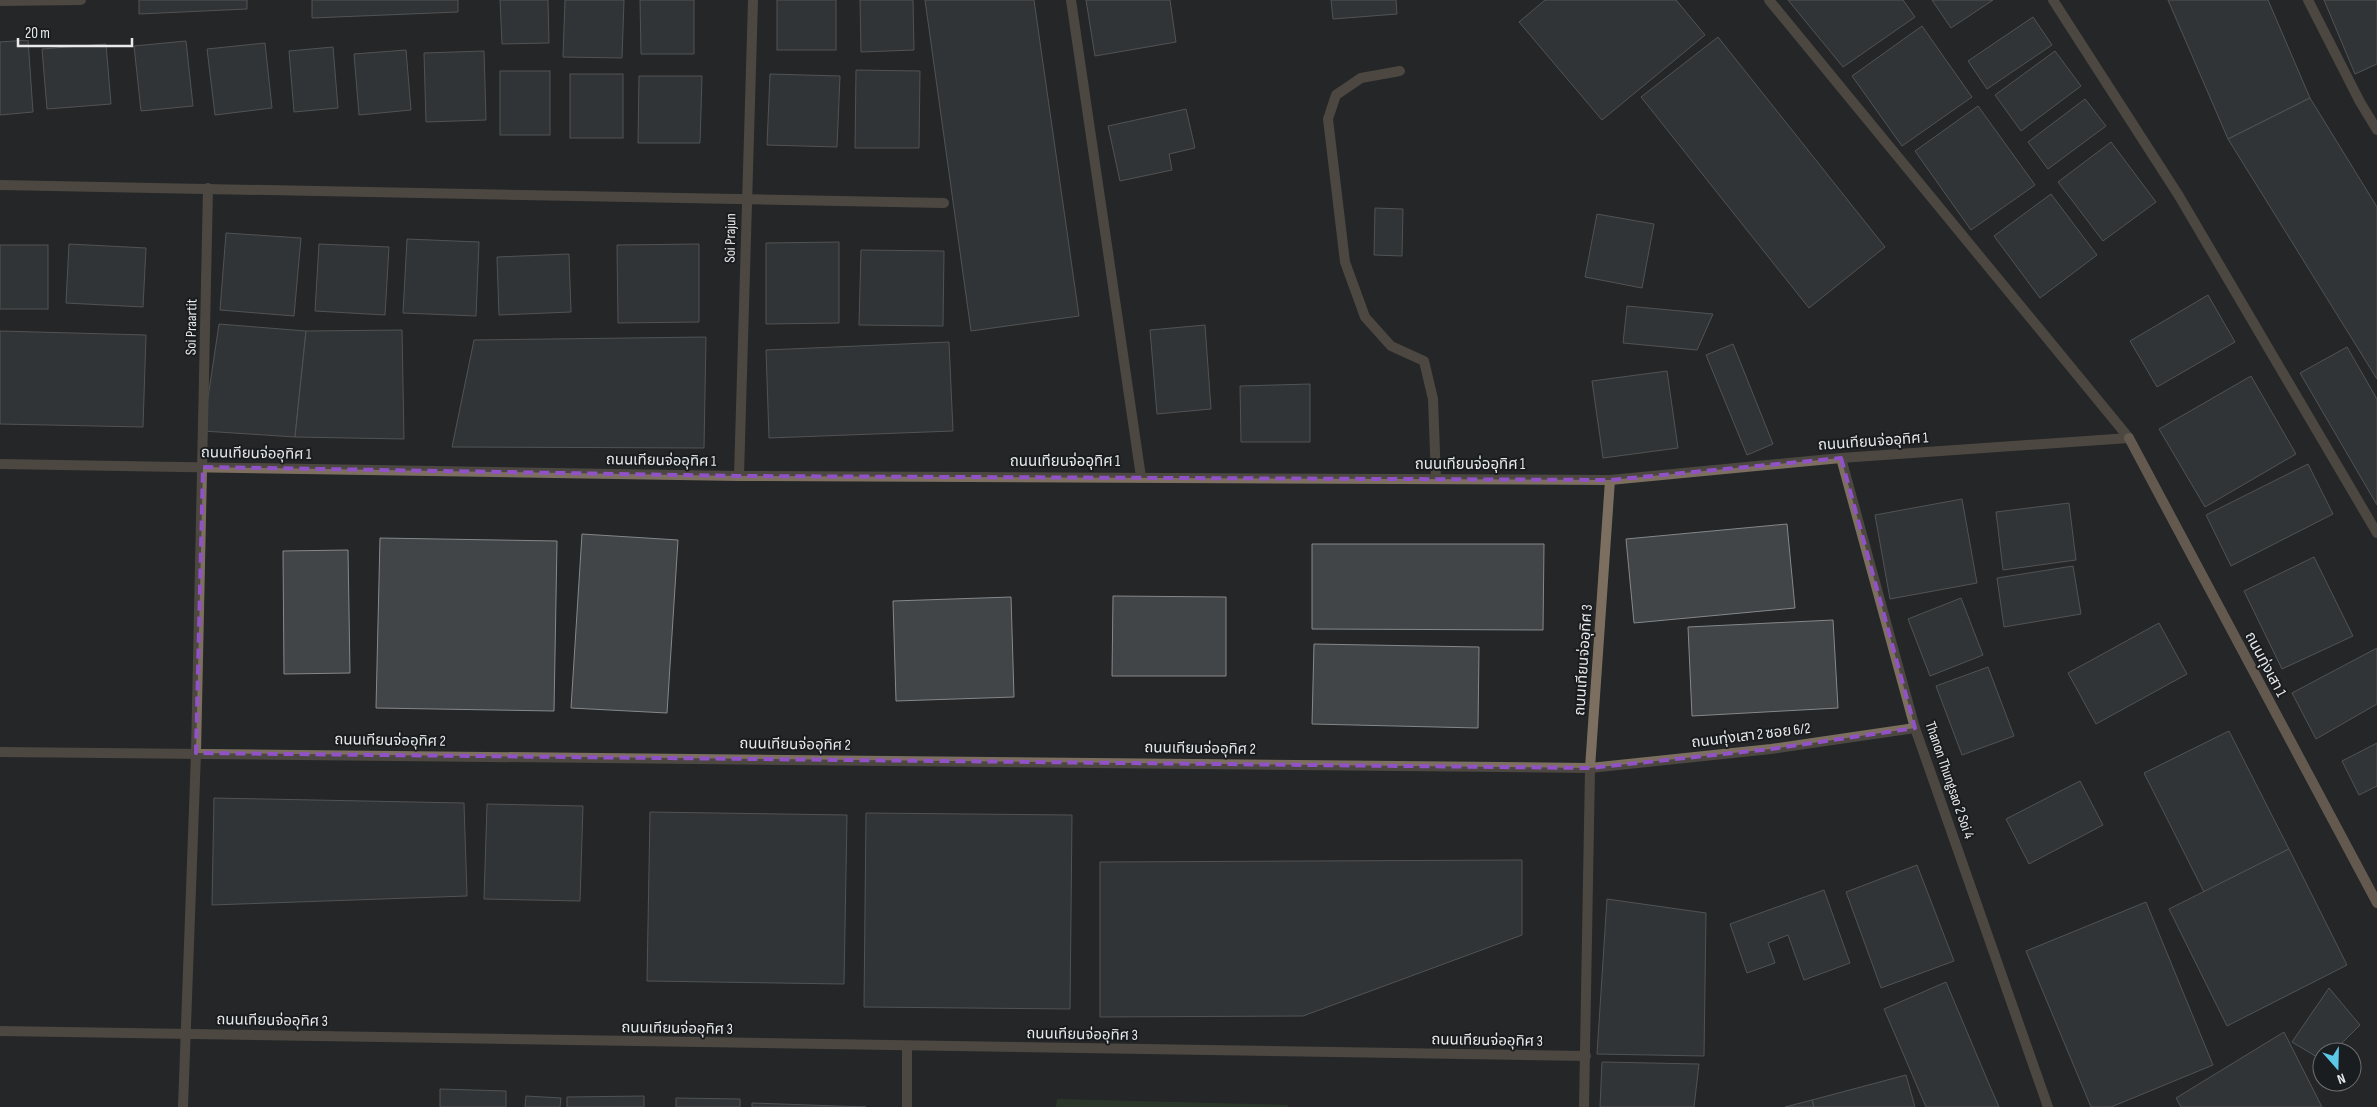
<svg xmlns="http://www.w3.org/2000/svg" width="2377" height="1107" viewBox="0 0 2377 1107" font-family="'Sofia Sans Condensed','Noto Sans Thai',sans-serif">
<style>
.green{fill:#344930}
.building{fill:#424547;stroke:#85888a}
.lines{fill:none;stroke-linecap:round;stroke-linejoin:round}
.lane{stroke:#7d6f5f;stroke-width:10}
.street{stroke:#7d6f5f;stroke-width:10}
.secondary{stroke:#af987e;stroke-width:10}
.marked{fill:none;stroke:#9152c8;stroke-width:4;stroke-dasharray:10 6;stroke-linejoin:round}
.labels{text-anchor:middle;stroke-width:4;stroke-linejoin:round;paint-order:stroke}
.street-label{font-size:15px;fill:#e8e9eb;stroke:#1a1d1f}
</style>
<rect width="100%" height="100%" fill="#242628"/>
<!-- green -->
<polygon class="green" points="1057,1099 1288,1105 1288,1107 1056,1107"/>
<!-- building -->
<g class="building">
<polygon points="139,0 247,0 247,9 139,14"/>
<polygon points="312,0 458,0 458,12 312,18"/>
<polygon points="500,0 548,0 549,43 502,44"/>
<polygon points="565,0 624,0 622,58 563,57"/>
<polygon points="640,0 694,0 694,54 641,54"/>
<rect x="777" y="0" width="59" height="50"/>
<polygon points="860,0 913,0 914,50 861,52"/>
<polygon points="925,0 1034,0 1079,316 971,331"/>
<polygon points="1086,0 1170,0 1176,42 1095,56"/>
<polygon points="1331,0 1396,0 1397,14 1333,19"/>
<polygon points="1545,0 1676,0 1705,35 1602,120 1519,22"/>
<polygon points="1788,0 1903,0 1915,17 1843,67"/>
<polygon points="1932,0 1993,0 1951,28"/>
<polygon points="2168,0 2268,0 2310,98 2228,139"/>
<polygon points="2324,0 2377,0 2377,64 2355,74"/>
<polygon points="2033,17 2052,45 1987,89 1968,61"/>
<polygon points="1922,26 1972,97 1902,146 1852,76"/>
<polygon points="1718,37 1885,247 1809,308 1641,97"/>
<polygon points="28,40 33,112 0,115 0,42"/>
<polygon points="186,41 193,106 141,111 134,46"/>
<polygon points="265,43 272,108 215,115 207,49"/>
<polygon points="106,44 111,104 47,109 42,49"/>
<polygon points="333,47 338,108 294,112 289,51"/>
<polygon points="406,50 411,110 359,115 354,54"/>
<polygon points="484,51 486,120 426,122 424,53"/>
<polygon points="2055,51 2081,86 2021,131 1995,95"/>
<polygon points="856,70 920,71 919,148 855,148"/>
<rect x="500" y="71" width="50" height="64"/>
<rect x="570" y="74" width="53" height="64"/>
<polygon points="770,74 840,76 837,147 767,145"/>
<polygon points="639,76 702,76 700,143 638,143"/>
<polygon points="2310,98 2377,207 2377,379 2228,139"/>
<polygon points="2085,99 2106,126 2048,169 2028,142"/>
<polygon points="1978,106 2035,185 1971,230 1915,151"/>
<polygon points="1186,109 1195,148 1169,154 1172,170 1120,181 1108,126"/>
<polygon points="2111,142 2156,202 2103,241 2058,182"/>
<polygon points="2051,194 2097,255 2040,298 1994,236"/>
<polygon points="1375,208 1403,209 1402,256 1374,255"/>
<polygon points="1597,214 1654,224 1642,288 1585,277"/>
<polygon points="226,233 301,238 294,316 220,310"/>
<polygon points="407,239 479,242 476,316 403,313"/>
<polygon points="839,242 839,323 766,324 766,243"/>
<polygon points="69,244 146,248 143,307 66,303"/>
<polygon points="319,244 389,247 385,315 315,311"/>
<polygon points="699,244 699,322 618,323 617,245"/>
<rect x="0" y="245" width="48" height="64"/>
<polygon points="861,250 944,251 943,326 859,325"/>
<polygon points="569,254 571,312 499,315 497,257"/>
<polygon points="2208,295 2235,342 2157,387 2130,341"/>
<polygon points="1627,306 1713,314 1697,350 1623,343"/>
<polygon points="219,324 306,331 295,437 203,431"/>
<polygon points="1205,325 1211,409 1157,414 1150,330"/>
<polygon points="402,330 404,439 295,437 306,331"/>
<polygon points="0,331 146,335 143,427 0,424"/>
<polygon points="706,337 704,448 452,447 474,340"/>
<polygon points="949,342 953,431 769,438 766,350"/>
<polygon points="1733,344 1773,444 1747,455 1706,355"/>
<polygon points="2347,347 2377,399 2377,505 2300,373"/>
<polygon points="1667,371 1678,448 1603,458 1592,381"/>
<polygon points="2251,376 2296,454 2205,507 2159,429"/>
<polygon points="1310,384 1310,442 1241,442 1240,386"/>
<polygon points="2308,464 2333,514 2231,566 2206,515"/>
<polygon points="1962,499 1977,583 1890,599 1875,515"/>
<polygon points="2069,503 2076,560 2003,570 1996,512"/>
<polygon points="1787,524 1795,608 1634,623 1626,539"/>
<polygon points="582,534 678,540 667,713 571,708"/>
<polygon points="380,538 557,541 554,711 376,708"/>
<polygon points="1312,544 1544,544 1543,630 1312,629"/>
<polygon points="348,550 350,673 284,674 283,551"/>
<polygon points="2314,557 2353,636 2282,669 2244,591"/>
<polygon points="2073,566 2081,614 2004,627 1997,578"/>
<polygon points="1113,596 1226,597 1226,676 1112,676"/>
<polygon points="1011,597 1014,697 896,701 893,601"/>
<polygon points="1961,598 1983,655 1930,676 1908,619"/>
<polygon points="1833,620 1838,708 1692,716 1688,627"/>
<polygon points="2159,623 2187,674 2096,724 2068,673"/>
<polygon points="1314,644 1479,647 1478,728 1312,724"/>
<polygon points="2377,648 2377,704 2316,739 2292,693"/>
<polygon points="1988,667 2014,736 1962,755 1936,686"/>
<polygon points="2229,731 2289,849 2204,892 2144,773"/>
<polygon points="2377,743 2377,786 2359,795 2342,761"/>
<polygon points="2080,781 2103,825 2029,864 2006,819"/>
<polygon points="214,798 464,803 467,896 212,905"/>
<polygon points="487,804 583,806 580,901 484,899"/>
<polygon points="650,812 847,815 844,984 647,981"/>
<polygon points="866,813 1072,815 1070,1009 864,1007"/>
<polygon points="2289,849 2347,965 2227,1026 2169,909"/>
<polygon points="1522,860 1522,935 1303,1016 1100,1017 1100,862"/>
<polygon points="1917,865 1954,961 1881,988 1846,892"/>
<polygon points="1824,890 1850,963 1804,980 1788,935 1768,943 1775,963 1747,973 1730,924"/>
<polygon points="1607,899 1706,913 1704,1056 1597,1054"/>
<polygon points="2146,902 2213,1065 2111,1107 2091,1107 2026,951"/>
<polygon points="1946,982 1989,1084 1999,1107 1926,1107 1884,1009"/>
<polygon points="2329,988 2360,1025 2333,1052 2322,1052 2322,1060 2292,1042"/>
<polygon points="2284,1032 2322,1107 2181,1107 2176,1098"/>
<polygon points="1602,1062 1699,1064 1694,1107 1600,1107"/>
<polygon points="1906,1075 1915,1107 1814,1107 1812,1100"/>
<polygon points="440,1089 506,1091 506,1107 440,1107"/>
<polygon points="526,1096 561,1098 560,1107 525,1107"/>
<polygon points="644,1096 644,1107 567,1107 567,1097"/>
<polygon points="676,1098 740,1099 740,1107 676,1107"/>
<polygon points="1812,1100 1814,1107 1785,1107"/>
<polygon points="752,1103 866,1107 752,1107"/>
</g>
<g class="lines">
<!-- lane -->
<polyline class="lane" points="1400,71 1361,78 1336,95 1328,119 1345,262 1365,317 1391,346 1424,361 1433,399 1436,479"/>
<!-- street -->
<g class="street">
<polyline points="1071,0 1141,477"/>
<polyline points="1769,0 2129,438"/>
<polyline points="2053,0 2179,196 2377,533"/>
<polyline points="2308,0 2360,102 2377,130"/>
<polyline points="0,1 81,0"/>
<polyline points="0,185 944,203"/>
<polyline points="1841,458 1915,728 2048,1107"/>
<polyline points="0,464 739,476 1610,480 1841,458 2129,438"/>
<polyline points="739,476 753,0"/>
<polyline points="0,752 1590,768 1771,749 1915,728"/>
<polyline points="0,1031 1586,1056"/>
<polyline points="183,1107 196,753 208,188"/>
<polyline points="907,1107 907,1047"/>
<polyline points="1584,1107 1590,768 1610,480"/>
</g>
<!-- secondary -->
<polyline class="secondary" points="2129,438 2377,903"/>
</g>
<!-- marked area -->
<path d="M0 0H2377V1107H0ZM1841 458 1915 728 1771 749 1590 768 196 753 203 467 739 476 1610 480Z" fill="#242628" fill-opacity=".55" fill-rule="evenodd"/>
<path class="marked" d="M1841 458 1915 728 1771 749 1590 768 196 753 203 467 739 476 1610 480Z"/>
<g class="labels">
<!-- street labels -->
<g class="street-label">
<text transform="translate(730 238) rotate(-89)" y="5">Soi Prajun</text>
<text transform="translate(191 327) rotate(-89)" y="5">Soi Praartit</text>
<text transform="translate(1873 441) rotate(-4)" y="5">ถนนเทียนจ่ออุทิศ 1</text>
<text transform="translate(256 453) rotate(1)" y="5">ถนนเทียนจ่ออุทิศ 1</text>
<text transform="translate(661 460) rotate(1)" y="5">ถนนเทียนจ่ออุทิศ 1</text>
<text x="1065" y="466">ถนนเทียนจ่ออุทิศ 1</text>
<text x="1470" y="469">ถนนเทียนจ่ออุทิศ 1</text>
<text transform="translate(1583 660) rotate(-86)" y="5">ถนนเทียนจ่ออุทิศ 3</text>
<text transform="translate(2266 664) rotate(62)" y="5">ถนนทุ่งเสา 1</text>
<text transform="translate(1751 735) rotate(-7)" y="5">ถนนทุ่งเสา 2 ซอย 6/2</text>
<text transform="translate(390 740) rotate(1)" y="5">ถนนเทียนจ่ออุทิศ 2</text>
<text transform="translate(795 744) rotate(1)" y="5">ถนนเทียนจ่ออุทิศ 2</text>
<text transform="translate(1200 748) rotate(1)" y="5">ถนนเทียนจ่ออุทิศ 2</text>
<text transform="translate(1950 780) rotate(71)" y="5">Thanon Thungsao 2 Soi 4</text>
<text transform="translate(272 1020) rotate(1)" y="5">ถนนเทียนจ่ออุทิศ 3</text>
<text transform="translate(677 1028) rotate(1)" y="5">ถนนเทียนจ่ออุทิศ 3</text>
<text transform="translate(1082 1034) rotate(1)" y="5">ถนนเทียนจ่ออุทิศ 3</text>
<text transform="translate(1487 1040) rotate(1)" y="5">ถนนเทียนจ่ออุทิศ 3</text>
</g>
</g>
<!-- north arrow -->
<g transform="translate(2337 1067) rotate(160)"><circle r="24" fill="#1a1d1f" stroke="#6c6f71"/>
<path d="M0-4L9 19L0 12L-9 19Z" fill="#5bc8e7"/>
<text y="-8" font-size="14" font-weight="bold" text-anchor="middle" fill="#e8e9eb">N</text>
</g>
<!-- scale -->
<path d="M18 38v8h114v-8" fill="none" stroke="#e8e9eb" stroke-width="2.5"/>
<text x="25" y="38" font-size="15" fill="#e8e9eb" stroke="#1a1d1f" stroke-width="4" paint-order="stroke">20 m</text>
</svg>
